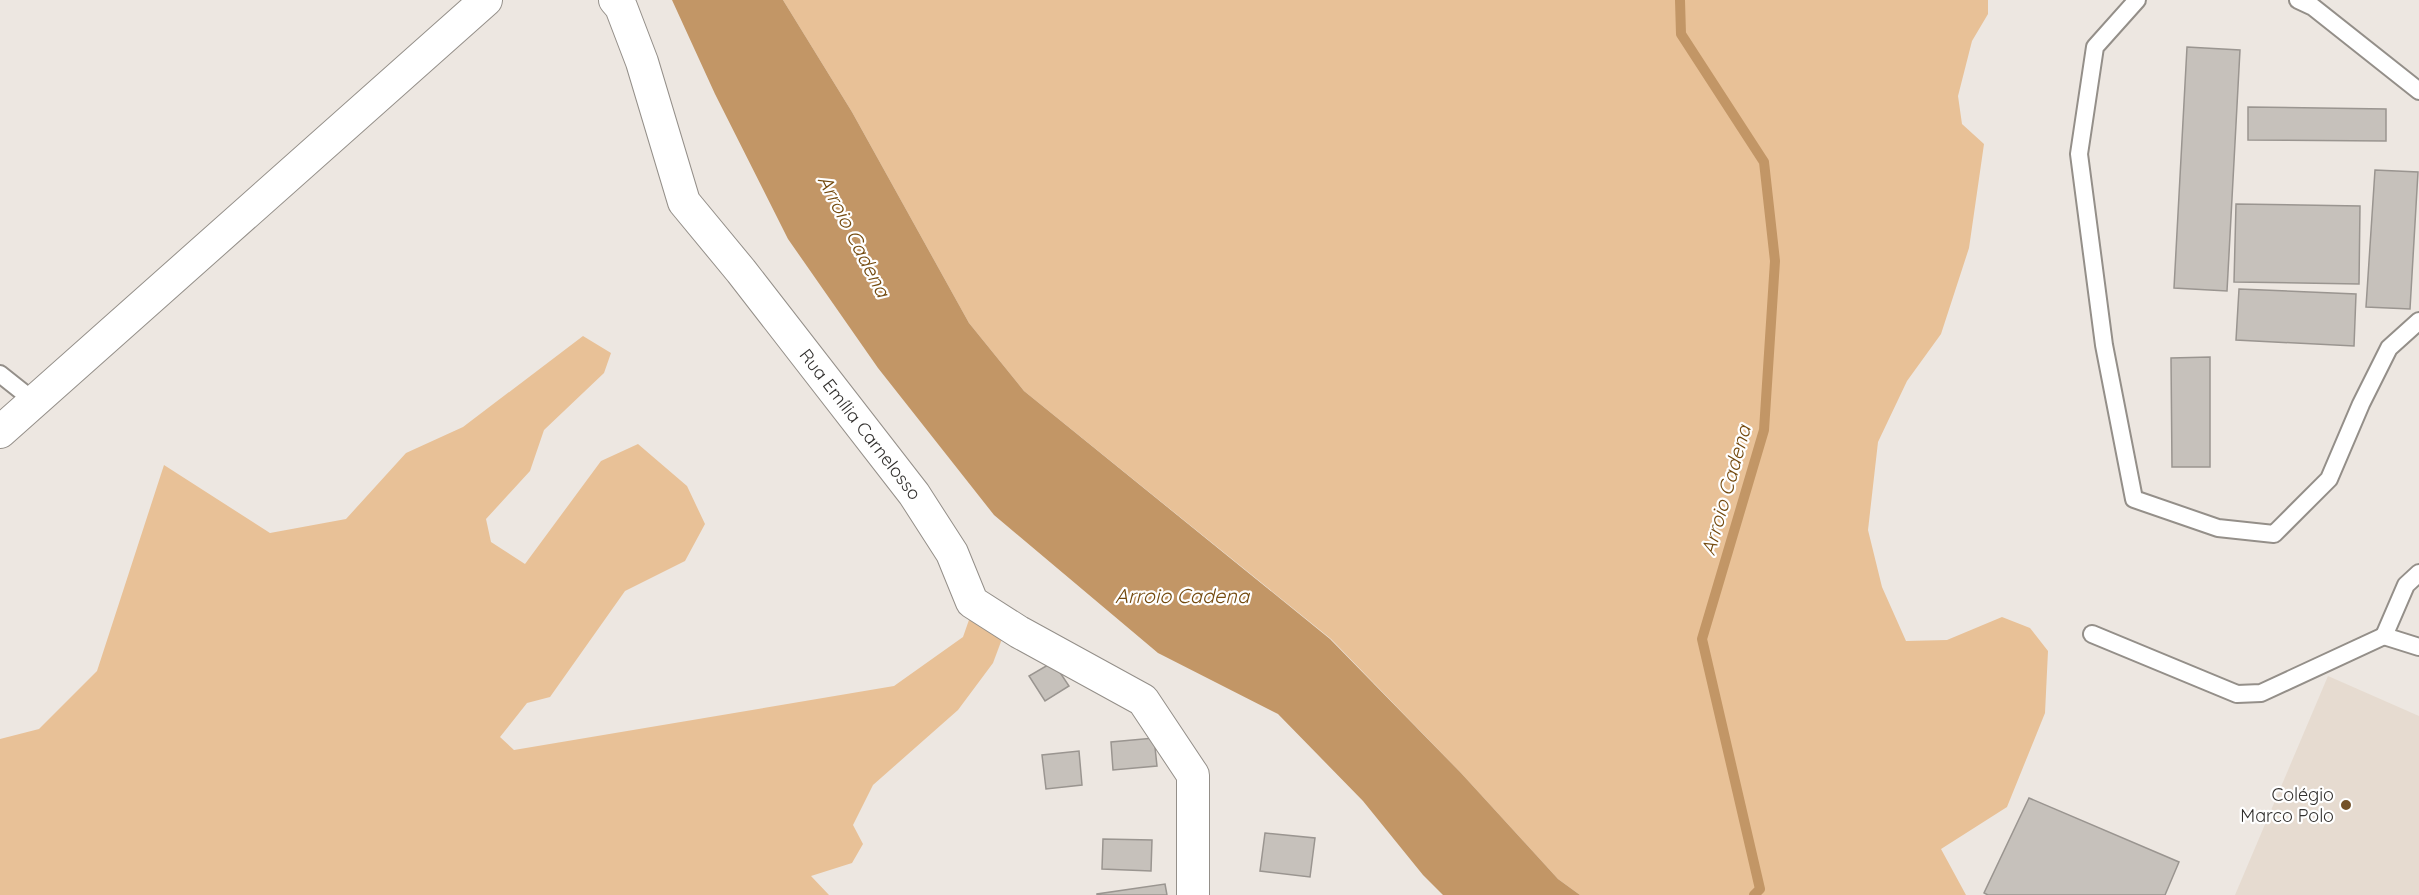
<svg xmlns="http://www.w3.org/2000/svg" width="2419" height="895" viewBox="0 0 2419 895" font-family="Quicksand,sans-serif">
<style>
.built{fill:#e6dbd0}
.green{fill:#e8c197}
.water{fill:#c29666}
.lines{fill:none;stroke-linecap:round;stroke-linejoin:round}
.stream{stroke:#c29666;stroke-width:10}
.building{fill:#c6c1bb;stroke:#9a9590;stroke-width:1.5}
.lane-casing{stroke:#948f89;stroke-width:20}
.street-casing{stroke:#948f89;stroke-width:34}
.lane{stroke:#fff;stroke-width:16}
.street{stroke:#fff;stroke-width:32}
.poi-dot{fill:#745229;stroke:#fff;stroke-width:2}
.labels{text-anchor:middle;stroke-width:4.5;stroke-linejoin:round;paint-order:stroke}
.street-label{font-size:18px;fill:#32302e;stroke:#fff}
.poi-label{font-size:18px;fill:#32302e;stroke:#fff;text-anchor:end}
.water-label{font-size:20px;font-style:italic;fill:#73490d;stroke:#fff}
</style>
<rect width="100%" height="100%" fill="#ede7e1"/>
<!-- built -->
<polygon class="built" points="2328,676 2419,716 2419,895 2235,895"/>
<!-- green -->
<g class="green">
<polygon points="783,0 1988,0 1988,14 1972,41 1958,96 1962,124 1984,144 1969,248 1941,334 1907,381 1878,442 1868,530 1882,587 1906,641 1947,640 2002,617 2030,628 2048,651 2045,713 2007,807 1941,849 1966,895 1580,895 1558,879 1461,773 1331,639 1024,391 969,323 852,112"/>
<polygon points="583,336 611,353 604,373 544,430 530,471 486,519 491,542 525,564 601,461 638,444 687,486 705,524 685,561 625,591 550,697 527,703 500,737 514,750 894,686 963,637 970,617 1002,639 993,663 958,710 873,785 853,825 863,844 852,863 811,876 829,895 0,895 0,739 39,729 97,671 164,465 270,533 346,519 406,453 463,427"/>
</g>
<!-- water -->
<polygon class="water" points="672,0 783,0 852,112 969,323 1024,391 1330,639 1461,773 1558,879 1580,895 1443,895 1423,875 1363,801 1278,714 1158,653 994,515 878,368 788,239 715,94"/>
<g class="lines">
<!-- stream -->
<polyline class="stream" points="1680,0 1681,34 1764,162 1775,261 1764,430 1702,639 1760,889 1754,895"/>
</g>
<!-- building -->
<g class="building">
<polygon points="2187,47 2240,50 2227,291 2174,288"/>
<polygon points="2248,107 2386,109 2386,141 2248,140"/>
<polygon points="2375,170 2418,172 2410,309 2366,307"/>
<polygon points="2236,204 2360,206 2359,284 2234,282"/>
<polygon points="2239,289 2356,294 2354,346 2236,340"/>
<polygon points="2210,357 2210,467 2172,467 2171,358"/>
<polygon points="1053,662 1069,686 1045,701 1029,676"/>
<polygon points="1154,738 1157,766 1113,770 1111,742"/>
<polygon points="1079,751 1082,785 1046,789 1042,755"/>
<polygon points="2029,798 2179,862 2165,895 1988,895 1984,893"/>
<polygon points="1265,833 1315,838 1310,877 1260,871"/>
<polygon points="1103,839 1152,840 1151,871 1102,869"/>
<polygon points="1165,884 1167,895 1097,895 1097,894"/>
</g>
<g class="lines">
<!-- lane casing -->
<g class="lane-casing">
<g id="lane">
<polyline points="2137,0 2095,47 2079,154 2104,345 2134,499 2218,528 2274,534 2329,479 2361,404 2389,348 2419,321"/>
<polyline points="2298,0 2313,7 2419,91"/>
<polyline points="0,374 34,401"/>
<polyline points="2419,573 2406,585 2384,636 2419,647"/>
<polyline points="2092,634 2237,694 2261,693 2384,636"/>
</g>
</g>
<!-- street casing -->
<g class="street-casing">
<g id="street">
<path id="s1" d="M615 0 621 7 642 62 684 202 741 271 914 494 952 553 972 602 1019 632 1143 700 1193 775V895"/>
<polyline points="0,432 486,0"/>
</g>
</g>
<!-- lane -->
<use href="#lane" class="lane"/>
<!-- street -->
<use href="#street" class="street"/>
</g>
<!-- markers -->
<circle class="poi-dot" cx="2346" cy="805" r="6"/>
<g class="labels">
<!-- street labels -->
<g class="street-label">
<text dy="6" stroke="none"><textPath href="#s1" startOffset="498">Rua Emília Carnelosso</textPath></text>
</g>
<!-- poi labels -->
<g class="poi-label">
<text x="2334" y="801">Colégio<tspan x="2334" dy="21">Marco Polo</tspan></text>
</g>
<!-- water labels -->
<g class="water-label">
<text transform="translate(854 236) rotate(63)" y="7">Arroio Cadena</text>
<text transform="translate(1726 490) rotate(-74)" y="7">Arroio Cadena</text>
<text x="1182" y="603">Arroio Cadena</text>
</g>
</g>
</svg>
